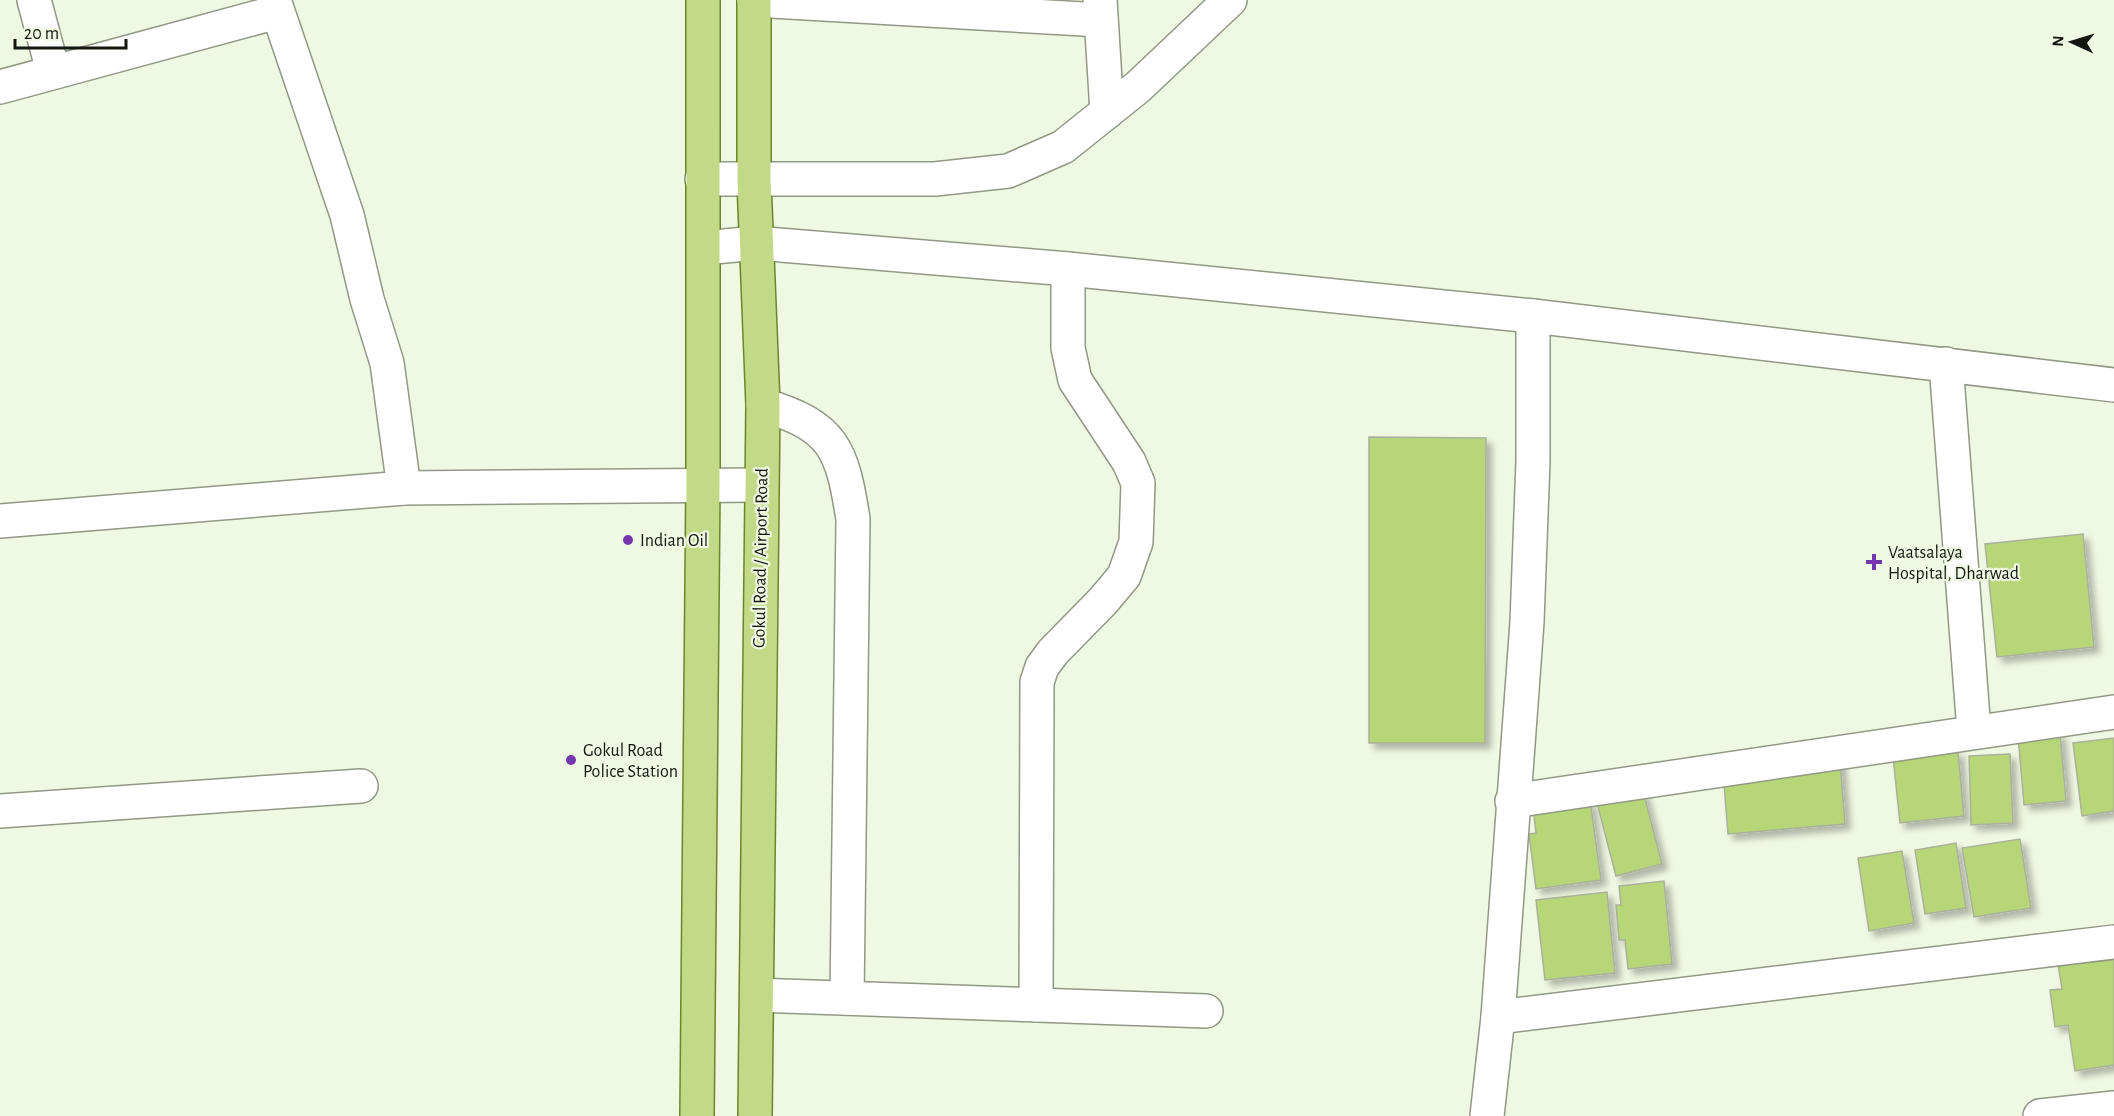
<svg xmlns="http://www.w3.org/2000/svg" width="2114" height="1116" viewBox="0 0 2114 1116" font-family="'Alegreya Sans',sans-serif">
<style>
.building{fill:#b6d678;stroke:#a9b19c;stroke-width:1.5;filter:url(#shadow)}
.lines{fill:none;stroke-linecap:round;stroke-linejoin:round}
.minor-casing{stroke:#919884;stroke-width:36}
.major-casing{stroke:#6b862a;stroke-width:36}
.minor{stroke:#fff;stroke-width:33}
.major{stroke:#c2da88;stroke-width:33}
.poi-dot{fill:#7436ac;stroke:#eff8e2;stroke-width:2}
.labels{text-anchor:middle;stroke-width:4.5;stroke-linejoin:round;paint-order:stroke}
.poi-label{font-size:18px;fill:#14170f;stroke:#eff8e2;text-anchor:start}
.street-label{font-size:18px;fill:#14170f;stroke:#eff8e2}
</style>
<defs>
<filter id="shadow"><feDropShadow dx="5.5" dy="5.5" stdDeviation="3" flood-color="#0004"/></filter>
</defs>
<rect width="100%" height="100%" fill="#eff8e2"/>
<!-- building -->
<g class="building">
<polygon points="1369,437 1486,438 1485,743 1369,743"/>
<polygon points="2083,534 2094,647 1997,657 1985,544"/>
<polygon points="2060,733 2066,801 2024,805 2018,736"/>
<polygon points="2114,738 2114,811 2082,816 2073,743"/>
<polygon points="1958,751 1964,816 1900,823 1893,757"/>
<polygon points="2010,754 2013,823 1971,825 1969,756"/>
<polygon points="1840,760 1845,824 1728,834 1723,771"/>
<polygon points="1643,791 1662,864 1616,876 1597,803"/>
<polygon points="1590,800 1601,880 1536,889 1529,834 1536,833 1533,808"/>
<polygon points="2020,839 2031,908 1974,917 1962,848"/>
<polygon points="1956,843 1966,908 1925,914 1915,850"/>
<polygon points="1902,851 1914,923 1869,931 1858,858"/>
<polygon points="1664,881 1672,964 1628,969 1625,940 1619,940 1616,905 1621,905 1619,886"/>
<polygon points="1607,892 1615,973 1545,980 1536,900"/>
<polygon points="2114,955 2114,1065 2075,1071 2068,1025 2055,1027 2050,990 2062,989 2058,964"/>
</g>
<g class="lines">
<!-- minor casing -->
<g class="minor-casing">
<g id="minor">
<polyline points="34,0 53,71"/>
<polyline points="274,0 347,215 367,299 387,363 404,488"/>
<polyline points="754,0 1101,20"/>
<polyline points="1100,0 1107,112"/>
<polyline points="0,87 277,12"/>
<polyline points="702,179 935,179 1008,171 1063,147 1138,87 1230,0"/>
<polyline points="704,248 756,243 1068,269 1533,316 2114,385"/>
<polyline points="1946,364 1974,731"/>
<path d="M763 405C834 426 842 449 853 519L847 998"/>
<polyline points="0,521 404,488 760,485"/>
<polyline points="1512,801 2114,712"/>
<polyline points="0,811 361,786"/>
<polyline points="757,995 1206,1011"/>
<polyline points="1036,1005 1037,682 1042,667 1053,652 1103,601 1124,576 1136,542 1138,483 1129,462 1075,380 1068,348 1068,269"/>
<polyline points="1498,1017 2114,942"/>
<polyline points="1487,1116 1498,1017 1527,622 1533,461 1533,316"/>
<polyline points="2040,1116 2114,1108"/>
</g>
</g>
<!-- major casing -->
<g class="major-casing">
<g id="major">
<polyline points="754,0 754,181 763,405 755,1116"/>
<polyline points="697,1116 703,485 703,0"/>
</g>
</g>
<!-- minor -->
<use href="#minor" class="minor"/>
<!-- major -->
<use href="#major" class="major"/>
</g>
<!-- markers -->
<g class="poi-dot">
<circle cx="628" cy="540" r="6"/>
<path d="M1871 553h6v6h6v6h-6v6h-6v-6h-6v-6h6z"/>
<circle cx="571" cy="760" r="6"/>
</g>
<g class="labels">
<!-- poi labels -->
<g class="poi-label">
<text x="640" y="546">Indian Oil</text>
<text x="1888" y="558">Vaatsalaya<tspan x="1888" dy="21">Hospital, Dharwad</tspan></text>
<text x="583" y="756">Gokul Road<tspan x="583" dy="21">Police Station</tspan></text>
</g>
<!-- street labels -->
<g class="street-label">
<text transform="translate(760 558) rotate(-89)" y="6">Gokul Road / Airport Road</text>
</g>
</g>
<!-- north arrow -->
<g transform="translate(2072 42) rotate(274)" stroke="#eff8e2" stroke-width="4.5" paint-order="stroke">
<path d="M0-4.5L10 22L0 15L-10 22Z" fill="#14170f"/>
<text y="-9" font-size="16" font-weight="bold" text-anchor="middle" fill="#14170f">N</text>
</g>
<!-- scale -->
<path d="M15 39v9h111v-9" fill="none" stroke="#14170f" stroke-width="3"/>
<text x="24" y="39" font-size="18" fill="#14170f" stroke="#eff8e2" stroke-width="4.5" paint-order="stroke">20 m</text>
</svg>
